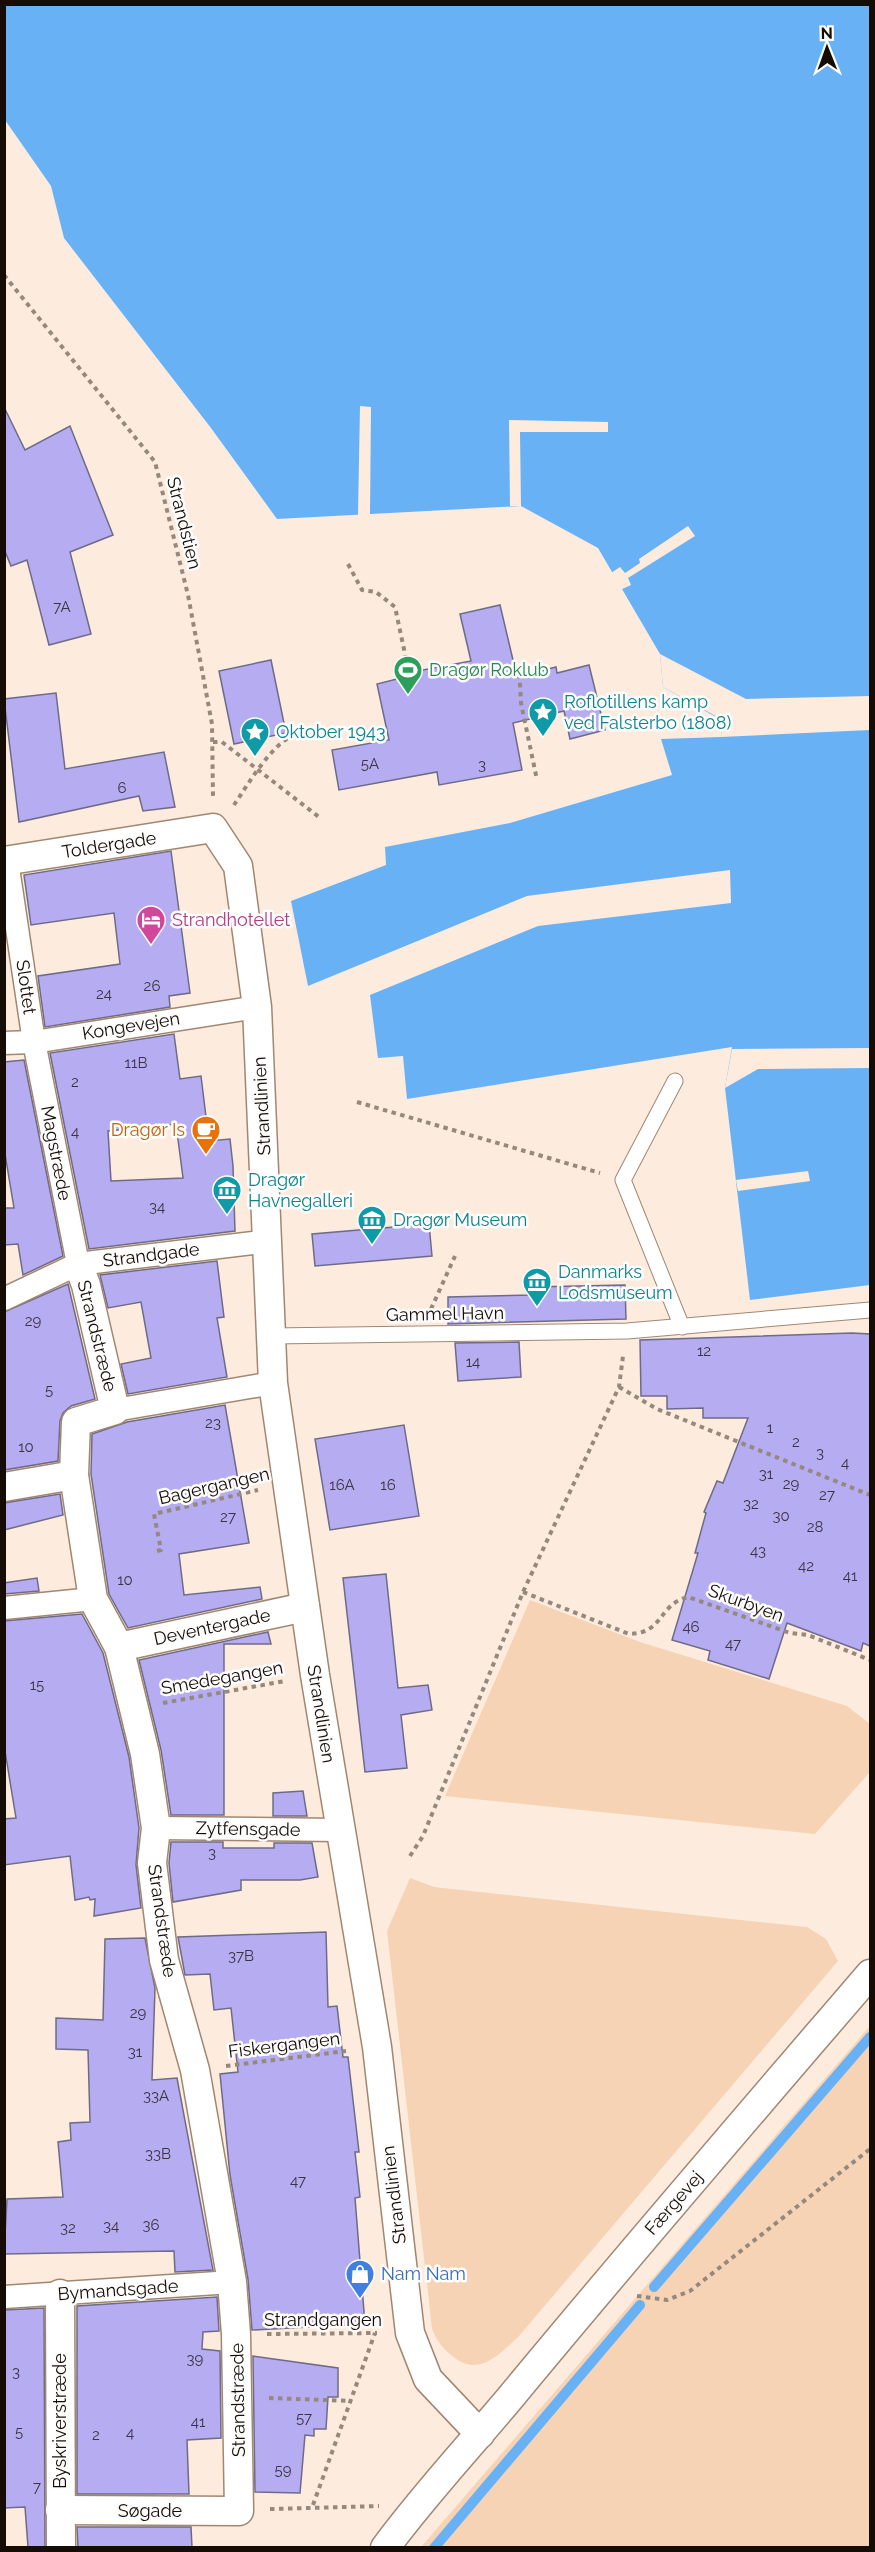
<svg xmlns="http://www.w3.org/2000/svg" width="875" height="2552" viewBox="0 0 875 2552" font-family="Raleway,sans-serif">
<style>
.green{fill:#f7d3b5}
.water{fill:#69b1f5}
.pier{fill:#fdecde}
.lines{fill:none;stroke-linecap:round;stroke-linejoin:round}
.stream{stroke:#69b1f5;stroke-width:10}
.building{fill:#b5acf2;stroke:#6e6b87;stroke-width:1.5;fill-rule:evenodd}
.service-casing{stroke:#a18772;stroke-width:17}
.pedestrian-casing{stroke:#a18772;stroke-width:25}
.minor-casing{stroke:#a18772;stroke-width:31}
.path{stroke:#95887d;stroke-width:4;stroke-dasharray:4.5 4.5;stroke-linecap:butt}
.service{stroke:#fff;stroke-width:15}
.pedestrian{stroke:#fff;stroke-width:22}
.minor{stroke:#fff;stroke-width:28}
.labels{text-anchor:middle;stroke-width:5;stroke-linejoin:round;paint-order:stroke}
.number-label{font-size:15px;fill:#3d3440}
.street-label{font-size:18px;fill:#150c05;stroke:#fdfdfd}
.leisure-label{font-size:18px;fill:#27864d;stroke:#fdfdfd;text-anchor:start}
.culture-label{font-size:18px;fill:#0d838f;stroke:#fdfdfd;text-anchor:start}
.hotel-label{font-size:18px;fill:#b23c85;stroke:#fdfdfd;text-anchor:start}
.food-label{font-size:18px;fill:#c56008;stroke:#fdfdfd;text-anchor:end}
.shop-label{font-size:18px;fill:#366cbe;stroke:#fdfdfd;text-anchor:start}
</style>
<rect width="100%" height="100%" fill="#fdecde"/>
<!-- green -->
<g class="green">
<polygon points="530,1600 640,1642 847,1706 870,1724 870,1772 815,1834 445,1796"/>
<path d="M410 1878 434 1887 807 1927 826 1939 838 1961 519 2336C501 2353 480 2377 455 2358 443 2349 438 2343 432 2329L387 1931Z"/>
<polygon points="870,2026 870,2547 421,2547"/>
</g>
<!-- water -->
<polygon class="water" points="4,5 870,5 870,1285 750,1300 725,1088 732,1047 407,1099 403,1056 378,1058 370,995 538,926 731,903 730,870 527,896 308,986 291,901 386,865 385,847 510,823 672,775 661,739 721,737 723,721 663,687 660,654 598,548 521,506 277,519 211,428 64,238 51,186 5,120"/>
<!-- pier -->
<g class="pier">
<polygon points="360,406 371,407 370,515 358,515"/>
<polygon points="509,420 608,422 608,432 520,432 521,506 510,506"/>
<polygon points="688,526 695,536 628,578 631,585 620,590 611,573 620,567 625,573 640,563 639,559"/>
<polygon points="660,654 746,699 870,696 870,730 721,737 723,720 663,687"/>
<polygon points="870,1048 870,1068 758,1069 725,1088 732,1049"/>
<polygon points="808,1171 810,1181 738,1191 736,1180"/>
</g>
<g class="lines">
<!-- stream -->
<g class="stream">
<polyline points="654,2287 870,2037"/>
<polyline points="434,2548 640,2305"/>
</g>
</g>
<!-- building -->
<g class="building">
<polygon points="4,407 25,450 70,426 113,535 70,552 91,634 49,645 27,560 11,566 4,549"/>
<polygon points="500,605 517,677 556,667 557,673 589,665 605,730 570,739 564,711 513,723 522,770 439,785 437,772 339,790 332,750 389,740 377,684 397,679 396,675 471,661 460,614"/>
<polygon points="271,660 286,733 234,744 219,671"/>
<polygon points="56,693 65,769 164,752 175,807 143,811 139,796 19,822 4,699"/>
<polygon points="171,851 190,993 169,996 170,1007 45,1027 38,976 120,964 114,913 31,925 24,875"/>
<path d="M174 1034 180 1079 201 1076 209 1141 230 1139 233 1166 235 1231 89 1249 50 1053ZM176 1124 183 1178 111 1181 108 1131Z"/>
<polygon points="24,1060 63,1256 23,1275 18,1244 4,1245 4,1208 14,1208 4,1148 4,1062"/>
<polygon points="429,1224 432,1256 315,1266 312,1234"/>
<polygon points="217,1261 224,1317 217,1318 227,1377 128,1394 121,1364 151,1358 141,1302 108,1308 100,1275"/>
<polygon points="68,1284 95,1399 71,1406 63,1413 60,1421 58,1461 4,1470 4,1312"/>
<polygon points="625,1285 626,1319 448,1324 448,1297 531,1295 531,1287"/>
<polygon points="852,1333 870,1334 870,1646 863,1643 861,1651 787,1623 769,1679 708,1660 710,1651 672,1640 698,1553 695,1553 706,1513 704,1512 717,1481 723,1483 748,1418 703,1418 703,1408 667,1409 667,1396 641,1396 640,1340"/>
<polygon points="519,1342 521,1377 458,1381 455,1343"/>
<polygon points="225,1405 249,1543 179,1554 184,1595 260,1587 262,1599 128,1628 109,1594 91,1474 92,1434 127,1422"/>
<polygon points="404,1425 419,1516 330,1530 315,1439"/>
<polygon points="60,1494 63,1515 4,1530 4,1503"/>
<polygon points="386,1574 398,1688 428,1685 432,1710 401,1715 407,1768 365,1772 343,1578"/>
<polygon points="37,1578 39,1591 4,1594 4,1583"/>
<polygon points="82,1614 103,1653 129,1757 139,1828 136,1865 141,1908 94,1916 95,1899 90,1900 89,1897 75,1900 70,1856 4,1865 4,1819 16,1818 4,1745 4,1621"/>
<polygon points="268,1632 271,1644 224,1644 224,1815 171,1815 161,1750 139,1660"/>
<polygon points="303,1791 307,1816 273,1816 273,1793"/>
<polygon points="171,1842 223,1842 223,1848 274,1848 274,1843 312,1843 318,1877 300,1880 241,1880 241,1890 173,1902 169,1863"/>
<polygon points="326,1932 328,2007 337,2006 343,2057 348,2057 359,2152 355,2152 360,2197 355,2198 365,2324 252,2330 248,2279 230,2175 220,2074 238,2072 231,2008 214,2010 210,1974 185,1975 178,1937"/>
<polygon points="145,1938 155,1988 152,2080 177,2078 213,2270 175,2272 174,2251 4,2254 7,2199 63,2197 58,2142 71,2140 70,2123 90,2122 88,2050 56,2049 56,2018 103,2020 105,1939"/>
<polygon points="217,2297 219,2331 203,2332 202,2349 220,2351 221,2438 187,2440 189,2494 77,2494 77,2306"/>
<polygon points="44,2308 45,2547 28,2547 25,2507 4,2508 4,2310"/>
<polygon points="253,2356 338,2368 338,2397 328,2397 326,2429 314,2429 314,2436 305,2435 300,2493 255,2492"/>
<polygon points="77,2527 191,2527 192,2547 78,2547"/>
</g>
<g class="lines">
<!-- service casing -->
<g class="service-casing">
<g id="service">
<polyline points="675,1081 623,1180 682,1327"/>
<polyline points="271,1336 627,1331 870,1310"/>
</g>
</g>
<!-- pedestrian casing -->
<g class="pedestrian-casing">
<g id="pedestrian">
<polyline points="7,861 34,1042 78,1264"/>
<polyline points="4,1043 34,1042 257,1007"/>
<polyline points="4,1299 78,1264 269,1241"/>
<polyline points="115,1410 273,1383"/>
<polyline points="4,1608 93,1599"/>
<polyline points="156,1828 340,1830"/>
<polyline points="4,2297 232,2282"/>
</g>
</g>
<!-- minor casing -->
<g class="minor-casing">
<g id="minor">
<polyline points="4,861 213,828 238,866 257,1007 273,1383 315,1675 377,2047 410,2333 428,2379 480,2434"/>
<polyline points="4,1487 74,1475"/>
<polyline points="119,1647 305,1607"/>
<polyline points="60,2294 61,2548"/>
<polyline points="60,2510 239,2511 236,2334 232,2282 195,2070 164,1960 152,1863 156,1828 145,1754 119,1647 93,1599 74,1475 76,1422 115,1410 86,1285 78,1264"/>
<path d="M385 2548C424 2495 468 2448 510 2398 628 2255 749 2115 870 1974"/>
</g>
</g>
<!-- path -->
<g class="path">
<polyline points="4,275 155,462 188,595 212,724 213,797"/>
<polyline points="348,564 362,590 376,592 395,607 408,668"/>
<polyline points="519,665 521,703 537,780"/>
<polyline points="213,742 222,742 319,817"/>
<path d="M234 805C249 783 275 737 302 732"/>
<polyline points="357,1102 600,1173"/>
<polyline points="431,1309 455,1256"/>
<polyline points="619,1387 657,1409 870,1495"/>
<polyline points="157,1551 161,1550 154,1514 258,1490"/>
<path d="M523 1592 629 1634C665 1633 657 1605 688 1597L790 1633 808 1635 870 1660"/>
<polyline points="163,1703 285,1681"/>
<polyline points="410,1856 423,1836 523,1592 619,1387 623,1356"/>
<polyline points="226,2066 346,2051"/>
<polyline points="637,2296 667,2300 690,2291 870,2149"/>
<polyline points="267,2334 377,2333"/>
<polyline points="269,2398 352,2401"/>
<polyline points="313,2505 375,2333"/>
<polyline points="270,2509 379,2506"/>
</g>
<!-- service -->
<use href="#service" class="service"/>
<!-- pedestrian -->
<use href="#pedestrian" class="pedestrian"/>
<!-- minor -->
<use href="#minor" class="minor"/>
</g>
<!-- icons -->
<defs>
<g id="stadium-pin" transform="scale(1.5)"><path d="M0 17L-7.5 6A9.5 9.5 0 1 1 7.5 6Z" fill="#2e9e5b" stroke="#fdfdfd"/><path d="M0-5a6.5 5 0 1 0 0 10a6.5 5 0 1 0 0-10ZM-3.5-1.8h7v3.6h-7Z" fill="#fff"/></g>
<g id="sight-pin" transform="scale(1.5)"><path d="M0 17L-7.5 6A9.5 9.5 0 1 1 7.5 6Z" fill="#0f9aa8" stroke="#fdfdfd"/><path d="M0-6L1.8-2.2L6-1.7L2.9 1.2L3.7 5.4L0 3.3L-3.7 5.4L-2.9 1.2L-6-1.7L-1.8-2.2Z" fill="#fff"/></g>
<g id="hotel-pin" transform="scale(1.5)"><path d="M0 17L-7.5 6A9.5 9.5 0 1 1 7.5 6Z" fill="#d1479c" stroke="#fdfdfd"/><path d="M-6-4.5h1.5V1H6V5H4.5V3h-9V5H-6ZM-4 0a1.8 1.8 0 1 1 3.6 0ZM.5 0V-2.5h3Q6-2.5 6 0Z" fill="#fff"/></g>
<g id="cafe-pin" transform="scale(1.5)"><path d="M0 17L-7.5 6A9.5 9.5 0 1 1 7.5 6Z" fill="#e8710a" stroke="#fdfdfd"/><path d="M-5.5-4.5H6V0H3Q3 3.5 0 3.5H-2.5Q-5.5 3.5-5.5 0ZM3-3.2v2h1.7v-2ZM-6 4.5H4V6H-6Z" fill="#fff"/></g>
<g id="museum-pin" transform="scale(1.5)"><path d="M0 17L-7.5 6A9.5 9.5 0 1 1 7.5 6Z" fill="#0f9aa8" stroke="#fdfdfd"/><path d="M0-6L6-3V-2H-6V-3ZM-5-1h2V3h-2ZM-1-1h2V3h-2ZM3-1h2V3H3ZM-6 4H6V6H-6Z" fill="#fff"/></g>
<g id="shop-pin" transform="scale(1.5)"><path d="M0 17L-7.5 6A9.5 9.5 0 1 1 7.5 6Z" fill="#3f7fe0" stroke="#fdfdfd"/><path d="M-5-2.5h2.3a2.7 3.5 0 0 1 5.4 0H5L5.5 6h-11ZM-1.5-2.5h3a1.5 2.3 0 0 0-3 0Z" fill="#fff"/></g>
</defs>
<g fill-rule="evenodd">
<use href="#stadium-pin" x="408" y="670"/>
<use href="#sight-pin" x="543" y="712"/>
<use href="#sight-pin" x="255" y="732"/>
<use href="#hotel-pin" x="151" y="920"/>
<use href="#cafe-pin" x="206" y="1130"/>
<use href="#museum-pin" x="227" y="1190"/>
<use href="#museum-pin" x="372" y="1220"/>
<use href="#museum-pin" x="537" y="1282"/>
<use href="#shop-pin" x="360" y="2274"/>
</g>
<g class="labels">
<!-- number labels -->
<g class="number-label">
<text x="62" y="612">7A</text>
<text x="370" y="769">5A</text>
<text x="482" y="770">3</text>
<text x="122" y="793">6</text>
<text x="152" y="991">26</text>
<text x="104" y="999">24</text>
<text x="136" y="1068">11B</text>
<text x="75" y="1087">2</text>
<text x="75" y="1137">4</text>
<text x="157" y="1212">34</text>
<text x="33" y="1326">29</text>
<text x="704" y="1356">12</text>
<text x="473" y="1367">14</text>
<text x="49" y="1395">5</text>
<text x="213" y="1428">23</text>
<text x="770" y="1433">1</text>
<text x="796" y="1447">2</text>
<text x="26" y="1452">10</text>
<text x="820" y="1458">3</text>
<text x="845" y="1468">4</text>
<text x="766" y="1479">31</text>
<text x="791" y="1489">29</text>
<text x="342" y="1490">16A</text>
<text x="388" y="1490">16</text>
<text x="827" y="1500">27</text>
<text x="751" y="1509">32</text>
<text x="781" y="1521">30</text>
<text x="228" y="1522">27</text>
<text x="815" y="1532">28</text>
<text x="758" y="1556">43</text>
<text x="806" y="1571">42</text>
<text x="850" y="1581">41</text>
<text x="125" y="1585">10</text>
<text x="691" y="1632">46</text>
<text x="733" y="1649">47</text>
<text x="37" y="1690">15</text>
<text x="212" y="1858">3</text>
<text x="241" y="1961">37B</text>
<text x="138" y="2018">29</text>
<text x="135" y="2057">31</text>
<text x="156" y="2101">33A</text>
<text x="158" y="2159">33B</text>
<text x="298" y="2186">47</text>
<text x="151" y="2230">36</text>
<text x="111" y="2231">34</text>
<text x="68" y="2233">32</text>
<text x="195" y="2364">39</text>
<text x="16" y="2377">3</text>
<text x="304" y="2423">57</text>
<text x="198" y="2427">41</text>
<text x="19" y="2437">5</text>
<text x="130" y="2438">4</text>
<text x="96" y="2440">2</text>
<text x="283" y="2475">59</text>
<text x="37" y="2492">7</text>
</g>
<!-- street labels -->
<g class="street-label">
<text transform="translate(184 523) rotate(76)" y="6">Strandstien</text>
<text transform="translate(109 845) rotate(-9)" y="6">Toldergade</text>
<text transform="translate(26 987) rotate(82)" y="6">Slottet</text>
<text transform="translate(131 1026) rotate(-9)" y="6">Kongevejen</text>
<text transform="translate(262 1106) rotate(-93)" y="6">Strandlinien</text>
<text transform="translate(56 1153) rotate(79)" y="6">Magstræde</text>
<text transform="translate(151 1255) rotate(-7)" y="6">Strandgade</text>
<text transform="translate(445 1314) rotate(-1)" y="6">Gammel Havn</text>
<text transform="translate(97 1336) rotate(76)" y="6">Strandstræde</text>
<text transform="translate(214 1486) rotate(-13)" y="6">Bagergangen</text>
<text transform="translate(746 1603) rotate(20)" y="6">Skurbyen</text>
<text transform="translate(212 1627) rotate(-12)" y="6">Deventergade</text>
<text transform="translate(222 1678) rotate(-10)" y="6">Smedegangen</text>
<text transform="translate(321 1714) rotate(81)" y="6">Strandlinien</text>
<text transform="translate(248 1829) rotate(1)" y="6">Zytfensgade</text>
<text transform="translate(162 1921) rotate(82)" y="6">Strandstræde</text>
<text transform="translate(284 2045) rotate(-7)" y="6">Fiskergangen</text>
<text transform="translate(394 2195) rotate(-97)" y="6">Strandlinien</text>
<text transform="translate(674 2203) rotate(-49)" y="6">Færgevej</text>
<text transform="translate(118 2290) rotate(-4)" y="6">Bymandsgade</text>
<text x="323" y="2326">Strandgangen</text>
<text transform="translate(238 2400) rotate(-91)" y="6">Strandstræde</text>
<text transform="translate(60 2421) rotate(-90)" y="6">Byskriverstræde</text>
<text x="150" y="2517">Søgade</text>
</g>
<!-- leisure labels -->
<g class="leisure-label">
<text x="429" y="676">Dragør Roklub</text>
</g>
<!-- culture labels -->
<g class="culture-label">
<text x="564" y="708">Roflotillens kamp<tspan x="564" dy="21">ved Falsterbo (1808)</tspan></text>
<text x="276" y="738">Oktober 1943</text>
<text x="248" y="1186">Dragør<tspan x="248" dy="21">Havnegalleri</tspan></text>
<text x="393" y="1226">Dragør Museum</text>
<text x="558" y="1278">Danmarks<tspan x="558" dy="21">Lodsmuseum</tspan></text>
</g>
<!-- hotel labels -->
<g class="hotel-label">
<text x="172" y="926">Strandhotellet</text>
</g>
<!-- food labels -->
<g class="food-label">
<text x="185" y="1136">Dragør Is</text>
</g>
<!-- shop labels -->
<g class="shop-label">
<text x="381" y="2280">Nam Nam</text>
</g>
</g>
<!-- border -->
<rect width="875" height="2552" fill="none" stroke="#150c05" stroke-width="12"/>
<!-- north arrow -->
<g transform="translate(827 48) rotate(359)" stroke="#fdfdfd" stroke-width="4.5" paint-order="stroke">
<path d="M0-4.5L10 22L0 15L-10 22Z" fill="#150c05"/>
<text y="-9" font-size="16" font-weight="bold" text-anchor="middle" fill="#150c05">N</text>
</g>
</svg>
